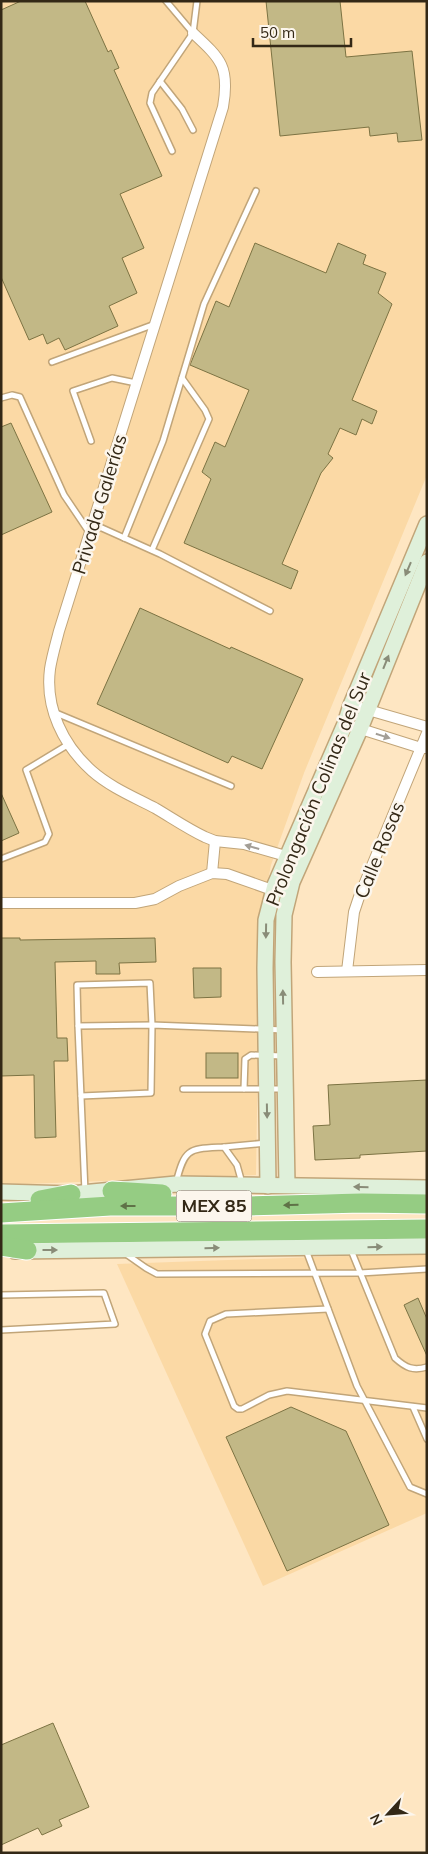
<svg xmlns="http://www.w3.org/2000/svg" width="428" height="1854" viewBox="0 0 428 1854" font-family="Mulish,sans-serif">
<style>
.built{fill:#fbd9a5}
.building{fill:#c2b886;stroke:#7c7343}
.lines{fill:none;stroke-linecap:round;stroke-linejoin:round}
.lane-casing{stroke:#c1a579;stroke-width:8}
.street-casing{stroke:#c1a579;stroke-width:12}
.secondary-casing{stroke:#c1a579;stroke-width:18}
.highway-casing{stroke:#fff;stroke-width:21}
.lane{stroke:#fff;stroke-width:5}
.street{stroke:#fff;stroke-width:10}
.secondary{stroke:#dff0da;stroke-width:15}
.highway{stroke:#95cc83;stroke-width:19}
.oneway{fill:#898c78}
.oneway2{fill:#a39e96}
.oneway3{fill:#5f7247}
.labels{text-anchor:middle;stroke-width:5;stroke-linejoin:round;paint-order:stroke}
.shield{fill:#fcf6ed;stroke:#6f6656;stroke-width:1}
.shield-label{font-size:18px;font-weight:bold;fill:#332816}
.street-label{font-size:19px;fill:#332816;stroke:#fcf6ed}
</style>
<rect width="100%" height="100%" fill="#fee6c2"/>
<!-- built -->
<g class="built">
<polygon points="1,1 427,1 427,475 304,773 271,865 260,922 256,1175 1,1185"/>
<polygon points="427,1253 427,1513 263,1586 117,1264"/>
</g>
<!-- building -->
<g class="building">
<polygon points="21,1 85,1 108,52 111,50 119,68 114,70 162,176 120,194 144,248 122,258 137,293 109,306 118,326 65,350 59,338 47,344 43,334 29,340 1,277 1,10"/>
<polygon points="266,1 340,1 346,57 412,51 422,140 398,142 397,133 370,136 369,127 280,136"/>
<polygon points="255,243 326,273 338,243 366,255 363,264 386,273 378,293 392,304 352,400 377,411 372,424 362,419 356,435 340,428 328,454 333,458 321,473 282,564 298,571 291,589 184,543 211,479 202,472 215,442 225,447 249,390 190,365 216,301 229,307"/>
<polygon points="11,423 52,512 1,535 1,427"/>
<polygon points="140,608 230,649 231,647 303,679 262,769 232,756 228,763 97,704"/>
<polygon points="1,793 19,833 1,841"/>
<polygon points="1,938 20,938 20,940 155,938 156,962 119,963 120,974 96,974 96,961 55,962 57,1038 67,1038 68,1061 54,1061 56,1137 35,1138 34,1075 1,1076"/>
<polygon points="193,968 221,968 221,997 194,998"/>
<rect x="206" y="1053" width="32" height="25"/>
<polygon points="427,1080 427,1151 360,1155 360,1158 315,1160 313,1126 330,1125 328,1085"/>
<polygon points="418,1298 427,1319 427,1356 404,1305"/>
<polygon points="291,1407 346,1431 389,1525 287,1571 226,1437"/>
<polygon points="53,1723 89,1807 59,1820 62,1826 42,1835 38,1828 1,1845 1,1745"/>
</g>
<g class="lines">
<!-- lane casing -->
<g class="lane-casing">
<g id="lane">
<polyline points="166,1 193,33"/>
<polyline points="160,81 182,109 193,130"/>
<polyline points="172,151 150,103 152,93 193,33 197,1"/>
<polyline points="52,362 155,324"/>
<polyline points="1,398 12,395 20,397 64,495 89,532"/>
<polyline points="91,441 73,391 112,378 136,383"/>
<polyline points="93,524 160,554 270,611"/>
<polyline points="124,538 163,441 204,304 256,191"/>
<polyline points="152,550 209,419 205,410 182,378"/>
<polyline points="56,713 231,786"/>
<polyline points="1,859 45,842 49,834 26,770 69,744"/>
<polyline points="78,1026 77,985 150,983 152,1025 151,1093 81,1096"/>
<polyline points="183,1089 285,1089"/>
<polyline points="244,1089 245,1059 251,1055 284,1056"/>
<polyline points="224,1147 266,1143"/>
<path d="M176 1183C185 1147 189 1149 224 1147L237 1165 242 1183"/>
<polyline points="85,1192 78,1026 152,1025 284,1030"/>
<polyline points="306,1250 357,1386 410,1487 427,1494"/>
<path d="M351 1250 395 1358C406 1368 413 1371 427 1367"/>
<polyline points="126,1254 146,1268 157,1274 360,1273 427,1269"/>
<polyline points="1,1295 104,1293 115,1324 1,1330"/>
<polyline points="328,1309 226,1314 210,1321 205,1334 234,1406 238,1409 242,1409 269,1395 287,1391 427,1408"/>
<polyline points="413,1407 427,1439"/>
</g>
</g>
<!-- street casing -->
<g class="street-casing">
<g id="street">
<path d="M193 33C221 59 230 67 223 107L59 631C56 643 52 656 50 669 45 708 63 745 92 771 110 787 134 797 155 808 172 818 188 829 205 837L215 841 244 844 293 858"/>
<polyline points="351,705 427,727"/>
<polyline points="345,724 421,748 427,748"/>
<polyline points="212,873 215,841"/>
<polyline points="1,903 135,903 155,899 179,886 212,873 227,874 278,892"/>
<polyline points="347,971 354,912 359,897 427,733"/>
<polyline points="317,972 427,970"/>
</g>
</g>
<!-- secondary casing -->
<g class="secondary-casing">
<g id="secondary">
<polyline points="287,1185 283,962 284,915 292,882 360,729 427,562"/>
<polyline points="268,1186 265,968 266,920 275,885 345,724 351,705 427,524"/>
<polyline points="1,1192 71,1194 176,1184 427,1188"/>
<polyline points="15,1251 427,1246"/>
</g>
</g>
<!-- highway casing -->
<g class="highway-casing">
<g id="highway">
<polyline points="112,1191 162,1194"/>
<polyline points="40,1200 71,1194"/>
<polyline points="1,1213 110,1206 249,1206 362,1203 427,1204"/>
<polyline points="1,1234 427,1229"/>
<polyline points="1,1246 27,1250"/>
</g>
</g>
<!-- lane -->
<use href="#lane" class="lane"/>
<!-- street -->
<use href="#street" class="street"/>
<!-- secondary -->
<use href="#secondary" class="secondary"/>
<!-- highway -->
<use href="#highway" class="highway"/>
</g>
<!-- one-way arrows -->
<defs><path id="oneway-solid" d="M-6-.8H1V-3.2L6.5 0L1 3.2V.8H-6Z" transform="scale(1.25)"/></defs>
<g class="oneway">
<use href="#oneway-solid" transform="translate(408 569) rotate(113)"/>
<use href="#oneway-solid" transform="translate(386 662) rotate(-68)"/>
<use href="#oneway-solid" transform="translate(266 931) rotate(91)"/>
<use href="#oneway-solid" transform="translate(283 997) rotate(-91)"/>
<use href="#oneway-solid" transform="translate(267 1111) rotate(89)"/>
<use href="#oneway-solid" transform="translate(361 1187) rotate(-179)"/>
<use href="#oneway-solid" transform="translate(375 1247) rotate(-1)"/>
<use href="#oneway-solid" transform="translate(212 1248) rotate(-1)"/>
<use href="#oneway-solid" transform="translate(50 1250)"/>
</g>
<g class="oneway2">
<use href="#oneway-solid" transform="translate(383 736) rotate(17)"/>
<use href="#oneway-solid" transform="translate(252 847) rotate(-164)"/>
</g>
<g class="oneway3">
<use href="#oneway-solid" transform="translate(291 1205) rotate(179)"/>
<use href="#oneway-solid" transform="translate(128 1206) rotate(180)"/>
</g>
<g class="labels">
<!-- shield labels -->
<rect class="shield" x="176.5" y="1190.5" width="75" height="31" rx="4"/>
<g class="shield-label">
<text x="214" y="1212">MEX 85</text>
</g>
<!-- street labels -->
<g class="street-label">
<text transform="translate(99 504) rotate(-73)" y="7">Privada Galerías</text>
<text transform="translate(318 789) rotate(-68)" y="7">Prolongación Colinas del Sur</text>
<text transform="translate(379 850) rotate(-68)" y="7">Calle Rosas</text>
</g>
</g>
<!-- border -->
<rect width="428" height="1854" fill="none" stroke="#332816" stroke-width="5"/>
<!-- north arrow -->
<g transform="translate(388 1814) rotate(244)" stroke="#fcf6ed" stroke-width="4" paint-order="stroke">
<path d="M0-4L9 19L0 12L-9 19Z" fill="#332816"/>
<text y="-8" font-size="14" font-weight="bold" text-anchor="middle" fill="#332816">N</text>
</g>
<!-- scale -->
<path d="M253 38v8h98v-8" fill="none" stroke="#332816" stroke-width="2.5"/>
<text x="260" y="38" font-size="15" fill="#332816" stroke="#fcf6ed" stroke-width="4" paint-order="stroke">50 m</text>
</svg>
